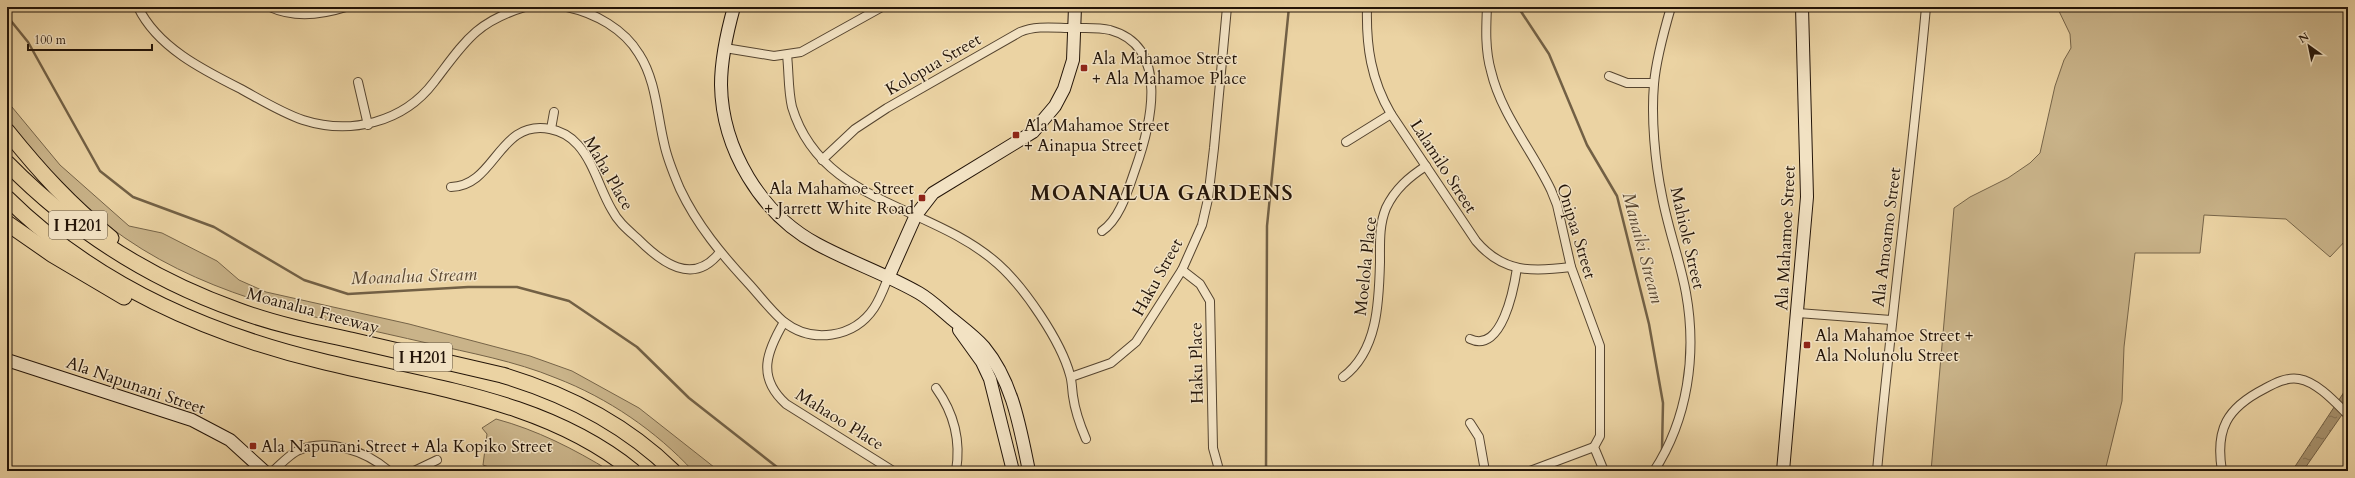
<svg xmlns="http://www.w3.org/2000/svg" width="2355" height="478" viewBox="0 0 2355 478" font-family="Cardo,serif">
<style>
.grass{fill:#c9b389;stroke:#766448}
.water{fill:url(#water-ripples);stroke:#726045}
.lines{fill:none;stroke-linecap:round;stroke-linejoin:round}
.stream{stroke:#726045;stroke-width:2.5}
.street-casing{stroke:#55442f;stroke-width:10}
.secondary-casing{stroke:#231408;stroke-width:14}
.highway-casing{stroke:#231408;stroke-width:17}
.street{stroke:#f2e2c3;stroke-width:8}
.secondary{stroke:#f2e2c3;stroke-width:12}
.highway{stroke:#ebd3a3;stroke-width:15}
.poi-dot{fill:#8f2418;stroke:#f2e2c3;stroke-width:1.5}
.labels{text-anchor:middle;stroke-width:3;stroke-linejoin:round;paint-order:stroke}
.shield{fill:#f2e2c3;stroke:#615240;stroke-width:1}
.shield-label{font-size:16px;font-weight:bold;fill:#231408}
.poi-label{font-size:17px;fill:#231408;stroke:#f2e2c3;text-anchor:start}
.street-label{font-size:17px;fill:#231408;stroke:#f2e2c3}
.water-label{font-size:18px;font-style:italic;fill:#584631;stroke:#f2e2c3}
.district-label{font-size:21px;font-weight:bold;letter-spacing:1px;fill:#231408;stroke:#f2e2c3}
</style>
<defs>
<pattern id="water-ripples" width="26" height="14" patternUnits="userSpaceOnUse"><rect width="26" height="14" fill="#a7926e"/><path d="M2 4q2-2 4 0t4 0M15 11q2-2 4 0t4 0" fill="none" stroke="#887658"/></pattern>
</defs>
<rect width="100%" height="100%" fill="#ebd3a3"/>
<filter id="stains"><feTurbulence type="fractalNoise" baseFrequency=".005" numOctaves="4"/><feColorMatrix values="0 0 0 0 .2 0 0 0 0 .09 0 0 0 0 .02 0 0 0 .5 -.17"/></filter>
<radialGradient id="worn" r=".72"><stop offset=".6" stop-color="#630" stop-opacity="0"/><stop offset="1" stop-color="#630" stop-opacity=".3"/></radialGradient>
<!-- grass -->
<g class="grass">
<polygon points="2057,7 2348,7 2348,238 2330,257 2286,219 2204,215 2200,253 2135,253 2124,347 2122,401 2105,471 1931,471 1954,208 1970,197 2008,178 2030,163 2040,153 2055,86 2064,60 2071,48 2070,34"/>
<path d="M7 101 60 165 129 226 162 233 217 261 239 280 266 292 409 324 530 356 572 371 639 408 719 471H693C656 431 608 398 556 378 515 361 470 353 427 343 323 319 215 300 125 238 99 220 77 199 55 176 45 166 12 133 7 121 5 116 7 106 7 101Z"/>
<path d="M496 419C537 430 574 449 610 471H500L483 465 487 434 482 428Z"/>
</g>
<!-- water -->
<polygon class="water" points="2348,386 2348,406 2303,471 2292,471"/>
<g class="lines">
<!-- stream -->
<g class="stream">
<polyline points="1518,7 1549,54 1587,145 1617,196 1649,324 1663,403 1662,450"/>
<polyline points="7,16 28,42 100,171 133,197 214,227 304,280 348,294 468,287 517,287 569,301 637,347 689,398 782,471"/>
<polyline points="1266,471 1267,226 1289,7"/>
<polyline points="1662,471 1662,463"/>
</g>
<!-- street casing -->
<g class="street-casing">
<g id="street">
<path d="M138 7C157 47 203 70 241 89 261 100 282 113 303 120 350 135 403 123 434 82 464 43 475 22 525 7"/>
<path d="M270 7C294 18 321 15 346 7"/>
<path d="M567 7C595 13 624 29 639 54 656 80 657 114 664 143 667 158 674 175 680 189 697 225 722 255 749 284 760 296 771 311 784 322 812 344 854 338 874 308 880 299 884 288 888 278"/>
<path d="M1367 7C1366 46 1371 80 1391 114L1476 241C1503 273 1532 272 1571 267"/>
<path d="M1487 7C1486 28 1485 50 1491 71 1501 114 1532 150 1551 190L1557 205 1571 267 1600 346V436L1594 447 1604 471"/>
<polyline points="725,48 774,56 801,52 882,7"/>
<path d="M787 55C789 72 788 90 792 107 821 204 931 204 998 264 1024 287 1061 341 1070 375 1072 381 1072 389 1073 396 1075 411 1080 425 1086 439"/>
<polyline points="1609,76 1627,83 1654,83"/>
<polyline points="358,82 368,125"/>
<polyline points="551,129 554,112"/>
<polyline points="1346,142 1391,114"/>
<path d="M822 160 855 129 887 108 1020 32C1037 25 1055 28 1074 28 1086 28 1098 27 1110 30 1172 47 1150 128 1135 170 1128 190 1120 219 1102 231"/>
<path d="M451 187C496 186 498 119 550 129 561 131 571 137 578 145 594 163 600 190 612 210 618 222 628 230 638 239 661 262 693 287 720 252"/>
<polyline points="1182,270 1200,284 1210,301 1213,448 1218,466"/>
<polyline points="1798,313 1891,320"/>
<path d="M784 322C767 351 756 377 786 404L893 471"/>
<path d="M1470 339C1502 354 1514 288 1517 268"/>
<polyline points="1071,377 1111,363 1136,342 1182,270 1202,225 1208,199 1214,148 1227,7"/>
<path d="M1343 377C1378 351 1379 301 1380 262 1380 243 1379 225 1386 208 1395 189 1409 177 1426 166"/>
<path d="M936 388C954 413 961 441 956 471"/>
<polyline points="1470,423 1479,437 1485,471"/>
<polyline points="7,470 11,471"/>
<path d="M273 471C281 464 288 456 297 451 326 437 366 451 389 471"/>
<polyline points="414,471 437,460"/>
<polyline points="1530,471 1594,447"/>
<path d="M1654 471C1688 419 1697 354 1686 293 1680 260 1668 229 1662 196 1655 162 1651 118 1654 84 1656 59 1664 31 1671 7"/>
<path d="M1877 471C1891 316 1912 162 1926 7"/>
<path d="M2222 471C2215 429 2227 408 2264 389 2275 383 2286 377 2299 379 2317 382 2335 402 2348 415"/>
</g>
</g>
<!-- secondary casing -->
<g class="secondary-casing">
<g id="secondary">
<path d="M734 7C727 32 721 59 721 85 722 149 761 214 817 244 850 262 886 274 919 293 931 300 941 310 952 319 963 328 974 336 984 347 1013 382 1020 428 1029 471"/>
<polyline points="888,278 916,215 933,193 1033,132 1055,106 1064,89 1073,60 1075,7"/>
<polyline points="959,330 982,362 990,379 1013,471"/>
<polyline points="7,360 192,420 230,440 264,471"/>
<polyline points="1783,471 1807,197 1802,7"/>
</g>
</g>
<!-- highway casing -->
<g class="highway-casing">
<g id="highway">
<path d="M7 131C40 172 70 205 111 238"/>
<path d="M7 163C72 229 150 279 237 310 274 324 313 332 351 340 401 352 452 363 502 375 566 394 625 424 673 471"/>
<path d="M7 198C93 283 205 333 321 361 429 388 544 399 633 471"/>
<polyline points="7,223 53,255 124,297"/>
</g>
</g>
<!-- street -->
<use href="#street" class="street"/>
<!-- secondary -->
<use href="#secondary" class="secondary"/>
<!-- highway -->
<use href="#highway" class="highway"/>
</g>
<!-- markers -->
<g class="poi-dot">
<rect x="1080" y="64" width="8" height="8" rx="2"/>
<rect x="1012" y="131" width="8" height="8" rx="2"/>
<rect x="918" y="194" width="8" height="8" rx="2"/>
<rect x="1803" y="341" width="8" height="8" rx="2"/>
<rect x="249" y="442" width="8" height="8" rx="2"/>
</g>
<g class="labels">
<!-- shield labels -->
<g class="shield">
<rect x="49" y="211" width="58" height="28" rx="3"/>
<rect x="394" y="343" width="58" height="28" rx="3"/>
</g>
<g class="shield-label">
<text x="78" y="231">I H201</text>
<text x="423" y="363">I H201</text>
</g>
<!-- poi labels -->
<g class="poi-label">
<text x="1092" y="64">Ala Mahamoe Street<tspan x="1092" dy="20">+ Ala Mahamoe Place</tspan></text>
<text x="1024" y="131">Ala Mahamoe Street<tspan x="1024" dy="20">+ Ainapua Street</tspan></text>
<text x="914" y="194" text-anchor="end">Ala Mahamoe Street<tspan x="914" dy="20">+ Jarrett White Road</tspan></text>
<text x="1815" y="341">Ala Mahamoe Street +<tspan x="1815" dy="20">Ala Nolunolu Street</tspan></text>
<text x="261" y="452">Ala Napunani Street + Ala Kopiko Street</text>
</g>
<!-- street labels -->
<g class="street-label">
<text transform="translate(933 64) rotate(-30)" y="6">Kolopua Street</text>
<text transform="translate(1444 166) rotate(57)" y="6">Lalamilo Street</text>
<text transform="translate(609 173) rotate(60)" y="6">Maha Place</text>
<text transform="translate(1577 231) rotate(73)" y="6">Onipaa Street</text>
<text transform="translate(1886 237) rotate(-83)" y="6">Ala Amoamo Street</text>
<text transform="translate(1688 238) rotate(77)" y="6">Mahiole Street</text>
<text transform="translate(1785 238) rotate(-87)" y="6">Ala Mahamoe Street</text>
<text transform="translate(1365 266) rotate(-84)" y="6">Moelola Place</text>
<text transform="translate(1157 277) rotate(-61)" y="6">Haku Street</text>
<text transform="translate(313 310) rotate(15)" y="6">Moanalua Freeway</text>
<text transform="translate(1196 363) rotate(-91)" y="6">Haku Place</text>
<text transform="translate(136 385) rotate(19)" y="6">Ala Napunani Street</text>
<text transform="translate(840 419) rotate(32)" y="6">Mahaoo Place</text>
</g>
<!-- water labels -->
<g class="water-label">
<text transform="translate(1643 248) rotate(75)" y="6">Manaiki Stream</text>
<text transform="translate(414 276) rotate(-2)" y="6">Moanalua Stream</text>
</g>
<!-- district labels -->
<g class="district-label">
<text x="1162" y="200">MOANALUA GARDENS</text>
</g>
</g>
<!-- margin -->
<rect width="2355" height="478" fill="none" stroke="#ebd3a3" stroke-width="24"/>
<rect x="8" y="8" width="2339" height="462" fill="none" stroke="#231408" stroke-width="2"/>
<rect x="12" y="12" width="2331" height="454" fill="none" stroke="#231408"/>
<!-- north arrow -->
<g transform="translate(2309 46) rotate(327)" stroke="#f2e2c3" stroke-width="3" paint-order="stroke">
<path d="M0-3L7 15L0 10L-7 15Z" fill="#231408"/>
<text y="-6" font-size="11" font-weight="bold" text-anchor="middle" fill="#231408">N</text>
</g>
<!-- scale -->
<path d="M28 44v6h124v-6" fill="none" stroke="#231408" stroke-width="2"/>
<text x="34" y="44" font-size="12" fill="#231408" stroke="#f2e2c3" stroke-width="3" paint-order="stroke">100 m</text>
<rect width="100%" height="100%" filter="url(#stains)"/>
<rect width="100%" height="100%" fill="url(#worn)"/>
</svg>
